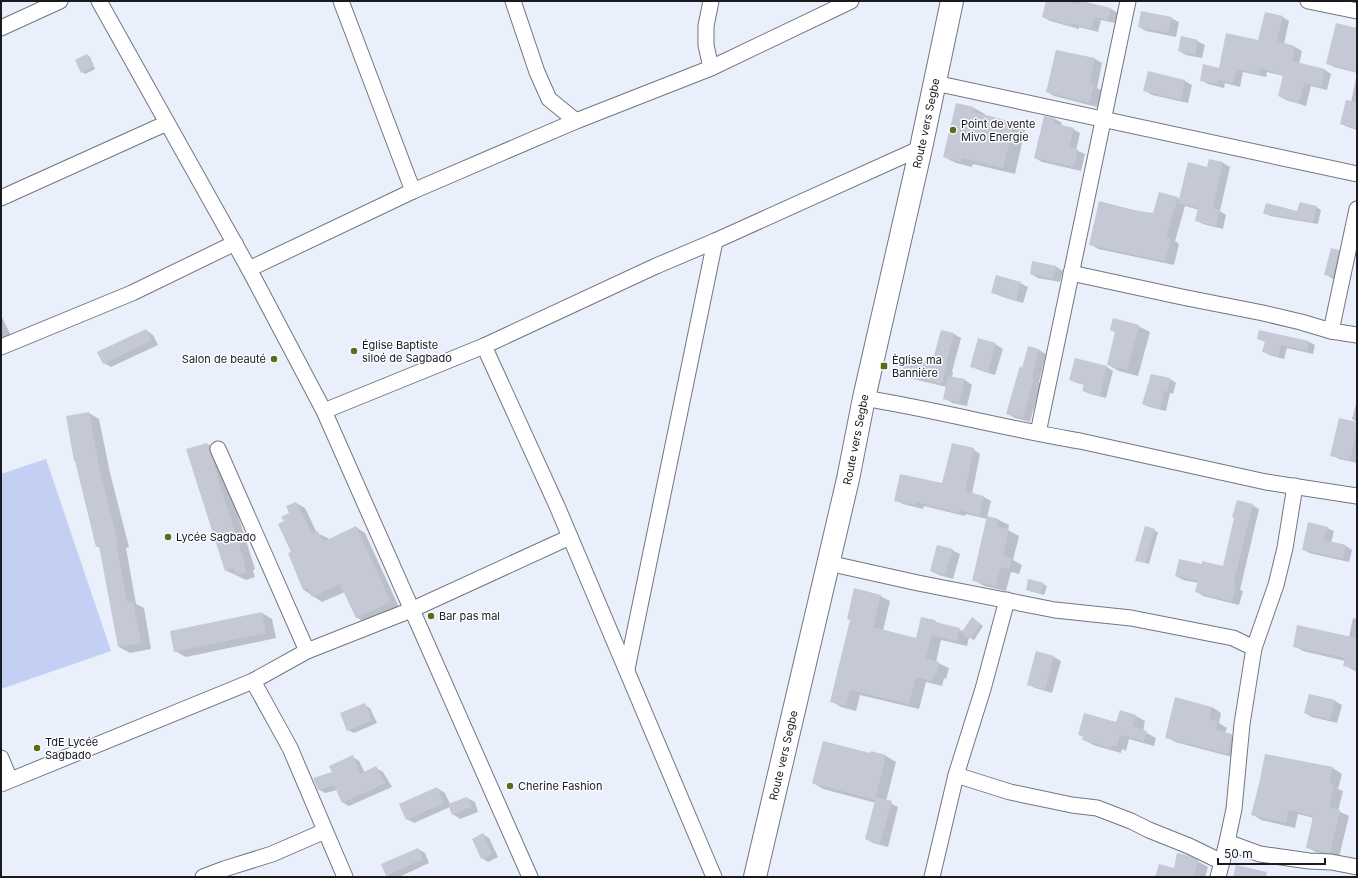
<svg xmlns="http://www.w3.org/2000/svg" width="1358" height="878" viewBox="0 0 1358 878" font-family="Inter,sans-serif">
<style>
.green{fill:#c4cff4}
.shadow{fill:#0003}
.building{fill:#c5c9d6}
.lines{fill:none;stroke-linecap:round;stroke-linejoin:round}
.street-casing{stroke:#737682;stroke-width:17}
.secondary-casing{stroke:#737682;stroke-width:24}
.street{stroke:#fff;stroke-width:15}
.secondary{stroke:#fff;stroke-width:22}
.poi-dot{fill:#596c1a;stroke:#fbfcff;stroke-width:1.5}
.labels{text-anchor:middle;stroke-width:3;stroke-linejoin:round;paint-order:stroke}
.street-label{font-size:11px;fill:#1a1b20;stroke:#fbfcff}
.poi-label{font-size:11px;fill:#1a1b20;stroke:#fbfcff;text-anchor:start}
</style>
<rect width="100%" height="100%" fill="#eaeffc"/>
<!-- green -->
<polygon class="green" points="46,459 111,651 1,689 1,474"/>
<!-- shadow -->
<g class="shadow">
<polygon points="1047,1 1077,1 1111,9 1118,13 1115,23 1101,20 1098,32 1079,27 1079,29 1050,21 1043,17"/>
<polygon points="1282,17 1289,21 1284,44 1295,47 1302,51 1299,64 1325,70 1331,74 1327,90 1311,86 1306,106 1286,100 1279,96 1284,76 1267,72 1266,77 1243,72 1240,87 1225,83 1224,88 1208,84 1201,80 1259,41"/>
<polygon points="1171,18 1179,22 1176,37 1146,31 1139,27"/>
<polygon points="1357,30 1357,73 1334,67 1327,63"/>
<polygon points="1197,41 1205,45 1202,58 1186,55 1179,51"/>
<polygon points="1056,51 1095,59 1102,63 1097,88 1101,90 1097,107 1054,96 1047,92"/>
<polygon points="87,55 90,57 95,69 85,74 82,72"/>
<polygon points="1357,74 1357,130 1348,127 1341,124 1351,102"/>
<polygon points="1185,81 1192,85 1188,103 1152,95 1144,90"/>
<polygon points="974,108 985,114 985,116 1014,123 1025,130 1015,174 973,164 972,167 956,163 944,157"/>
<polygon points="1045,117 1055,119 1062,123 1061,126 1073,129 1080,133 1076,150 1085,154 1081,171 1042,162 1035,158"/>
<polygon points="1210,160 1223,163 1230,167 1220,211 1226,215 1223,229 1203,224 1196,220 1199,210 1185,206 1175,241 1179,244 1174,265 1098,249 1090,244 1100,202 1153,215 1177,198 1180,199 1208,169"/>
<polygon points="1316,207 1321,210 1318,224 1270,216 1265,213 1298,212"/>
<polygon points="1339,250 1346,255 1341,281 1333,279 1325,274"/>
<polygon points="1055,266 1063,271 1060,282 1038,278 1031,274"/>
<polygon points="1020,283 1028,287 1023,303 1000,296 992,292"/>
<polygon points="1,315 13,340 1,345"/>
<polygon points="1138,326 1150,332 1138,376 1119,371 1108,365 1116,333 1111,330"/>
<polygon points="146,330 153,335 158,345 111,367 104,363"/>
<polygon points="942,331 954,334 961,338 952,372 953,372 952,377 965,380 972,385 967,406 952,403 944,398 947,387 909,378 902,374 932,364"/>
<polygon points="1258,339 1309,342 1315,345 1313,354 1287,348 1284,359 1269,355 1264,351 1266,342"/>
<polygon points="995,344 1003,349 995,375 979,370 971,366"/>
<polygon points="1039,350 1046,354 1039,382 1041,383 1030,422 1015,418 1008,414 1022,369"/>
<polygon points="1107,367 1113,371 1106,398 1090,394 1084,391 1085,385 1077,383 1070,380"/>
<polygon points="1151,375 1170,379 1176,383 1173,394 1170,393 1166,411 1149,407 1143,404"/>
<polygon points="1357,400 1357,422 1352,419"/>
<polygon points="89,413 99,419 110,473 129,547 126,548 136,604 144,608 151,649 130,653 119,647 101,549 97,546"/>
<polygon points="1357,423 1357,463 1339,459 1332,455"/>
<polygon points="207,444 217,449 255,569 253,570 255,577 246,580 225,570"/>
<polygon points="973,449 980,454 972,494 984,497 991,501 987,517 999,520 1009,525 1008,530 1019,536 1013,560 1022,565 1019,574 1011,572 1006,591 984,586 974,580 987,519 966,514 965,516 924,506 923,509 903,504 895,500 943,485"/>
<polygon points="296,503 305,508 317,533 328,538 329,540 356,527 365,533 399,607 366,623 356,617 345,592 322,602 304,590 292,553 285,522"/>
<polygon points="1252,505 1259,509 1240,590 1243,591 1239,605 1203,596 1197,592 1199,583 1183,580 1176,576 1202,565 1223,567"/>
<polygon points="1146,528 1158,532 1149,564 1136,560"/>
<polygon points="1327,528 1334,531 1331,543 1346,546 1352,550 1349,562 1309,553 1303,549"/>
<polygon points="952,550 960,554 953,579 939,575 931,571"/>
<polygon points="1043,584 1047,586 1044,595 1030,591"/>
<polygon points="880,596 890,601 883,631 916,639 935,621 942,625 963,631 975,620 983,626 974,640 969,637 967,646 941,640 936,662 949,668 946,679 944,678 942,686 926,682 919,709 860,695 856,711 841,707 831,701 851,620 848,619"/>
<polygon points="262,613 272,619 276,638 186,657 175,651"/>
<polygon points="1353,618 1357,619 1357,672 1344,665 1345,661 1303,651 1294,646 1349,637"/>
<polygon points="1037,653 1054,657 1061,661 1052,693 1035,688 1028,684"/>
<polygon points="1335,701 1342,705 1337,723 1312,717 1305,713"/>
<polygon points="364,705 370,708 377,723 354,733 348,730"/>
<polygon points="1212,707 1221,713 1219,723 1227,728 1225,733 1232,735 1241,740 1236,758 1175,742 1166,737"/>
<polygon points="1136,716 1145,721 1143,731 1156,738 1154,746 1129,739 1126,751 1122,749 1121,753 1093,745 1083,739 1084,737 1079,734 1117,724"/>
<polygon points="871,753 886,756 896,762 886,801 898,807 888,847 873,843 866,839 876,803 823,789 813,783 871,755"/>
<polygon points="353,757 359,761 365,773 376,768 383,772 392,787 349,806 342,802 337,790 325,793 318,789 333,773"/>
<polygon points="1333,768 1342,774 1338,789 1343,791 1338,811 1349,816 1339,857 1316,852 1307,847 1314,818 1298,814 1295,828 1261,820 1252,814"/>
<polygon points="437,788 445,793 450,804 467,798 475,802 478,812 460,819 453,814 450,807 414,823 407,819"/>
<polygon points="483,834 489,838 498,857 488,862 482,858"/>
<polygon points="418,849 425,853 429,863 399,877 391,877 387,875"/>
<polygon points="1197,861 1208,867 1205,877 1156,877"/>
</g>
<!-- building -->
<g class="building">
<polygon points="1046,1 1066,1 1079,4 1080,1 1082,1 1111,8 1108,20 1094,17 1091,29 1073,24 1072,26 1042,17"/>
<polygon points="1141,11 1172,17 1168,33 1138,27"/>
<polygon points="1265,12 1283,16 1277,41 1295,46 1292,61 1325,69 1321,87 1304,83 1299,103 1278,96 1283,75 1260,68 1259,74 1237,69 1233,83 1218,80 1217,84 1200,81 1203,64 1219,68 1226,33 1258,40"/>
<polygon points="1336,23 1357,28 1357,72 1326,64"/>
<polygon points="1181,36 1198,40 1195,55 1178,51"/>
<polygon points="1056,50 1095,58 1089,84 1094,85 1089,103 1046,92"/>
<polygon points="87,54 93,67 81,73 75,60"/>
<polygon points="1148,71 1185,80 1181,100 1143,91"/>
<polygon points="1346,100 1357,102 1357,128 1340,124"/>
<polygon points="956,103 974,107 973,112 1014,122 1003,168 962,158 961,162 943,157"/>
<polygon points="1044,116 1055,118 1054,123 1074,128 1069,147 1078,149 1074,167 1034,158"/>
<polygon points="1209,159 1223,162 1213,208 1220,210 1216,226 1195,221 1198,208 1178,203 1188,162 1207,167"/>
<polygon points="1159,192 1178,197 1166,237 1171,238 1165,261 1089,245 1099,201 1133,210 1153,213"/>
<polygon points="1300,202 1317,206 1313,222 1263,214 1266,203 1297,211"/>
<polygon points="1331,248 1339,250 1333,277 1324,275"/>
<polygon points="1032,261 1056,266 1053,279 1030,274"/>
<polygon points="996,275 1021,282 1016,300 991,293"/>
<polygon points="1113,318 1139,325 1127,370 1107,365 1115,332 1110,330"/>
<polygon points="146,329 151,341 103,364 97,352"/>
<polygon points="941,330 954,333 945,367 946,367 942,384 900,374 905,356 932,363"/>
<polygon points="1259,330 1309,341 1307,351 1281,345 1278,356 1262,352 1265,341 1257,339"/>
<polygon points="978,338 996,343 988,372 970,367"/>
<polygon points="1028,346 1039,349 1032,377 1034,378 1023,418 1006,414 1020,366 1022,368"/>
<polygon points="1075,358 1107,366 1100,396 1082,391 1084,384 1069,380"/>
<polygon points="1151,374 1170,378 1167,392 1164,391 1160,409 1142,404"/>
<polygon points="948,376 965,379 959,403 943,399"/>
<polygon points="89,412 99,466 118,542 116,542 127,602 133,601 141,643 118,647 99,546 96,547 75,461 74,461 66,416"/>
<polygon points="1339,418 1357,422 1357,429 1350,460 1330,456"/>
<polygon points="207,443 245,564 244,565 246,572 236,575 233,568 225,571 186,449"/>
<polygon points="952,443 974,448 965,491 984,496 979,516 959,510 958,513 916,502 916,505 894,501 900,474 942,483"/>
<polygon points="1237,500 1253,504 1233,586 1236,587 1232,602 1195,592 1198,581 1175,576 1179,559 1202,564 1202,561 1223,566 1234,518 1232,517"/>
<polygon points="296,502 312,534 318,531 323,542 356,526 391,602 356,618 340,584 312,597 308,588 303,590 288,553 291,552 278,524 284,521 281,517 289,513 286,506"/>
<polygon points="987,516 999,519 997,527 1009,529 1003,556 1012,558 1009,569 1001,567 996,586 972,581"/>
<polygon points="1308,522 1328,527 1324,540 1346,545 1343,559 1302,550"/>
<polygon points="1145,526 1155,529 1145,563 1135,561"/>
<polygon points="937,545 953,549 945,575 930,571"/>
<polygon points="1028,579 1044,583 1041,594 1026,590"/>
<polygon points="854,588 881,595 873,627 916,638 921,617 935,620 935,622 960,628 957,641 932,635 926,658 939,662 936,674 934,673 932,681 916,677 909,704 850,690 846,706 830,702 850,620 847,619"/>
<polygon points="262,612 266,633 174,652 170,631"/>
<polygon points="972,617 981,624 970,639 961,633"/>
<polygon points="1297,625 1357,638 1357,669 1343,666 1345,658 1293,647"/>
<polygon points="1036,651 1054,656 1045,690 1027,685"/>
<polygon points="1309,694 1335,700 1330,720 1304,713"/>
<polygon points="1175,697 1212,707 1209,719 1218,722 1216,730 1232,734 1227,754 1165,738"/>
<polygon points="365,703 372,720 347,731 340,713"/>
<polygon points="1120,710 1136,715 1133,726 1147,731 1144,741 1120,735 1117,746 1112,745 1111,748 1082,740 1083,736 1078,735 1084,713 1116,722"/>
<polygon points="823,741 870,753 871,751 886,755 875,800 812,783"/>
<polygon points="1265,754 1333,767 1329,784 1334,785 1329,807 1340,810 1330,853 1306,848 1313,816 1289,810 1286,823 1251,815 1259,784"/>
<polygon points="353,755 360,774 376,766 386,783 342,803 334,785 318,790 313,778 332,772 329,766"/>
<polygon points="437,787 444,803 406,820 399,804"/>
<polygon points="467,797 472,807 452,815 448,804"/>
<polygon points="876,797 892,801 880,844 865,839"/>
<polygon points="483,833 492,854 481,859 472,839"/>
<polygon points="418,848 423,859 386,876 381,864"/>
<polygon points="1177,853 1187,855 1198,860 1194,877 1155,877 1159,864 1174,868"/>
<polygon points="1236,865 1267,872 1266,877 1233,877"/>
</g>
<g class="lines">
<!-- street casing -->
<g class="street-casing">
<g id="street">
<polyline points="99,1 249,269 324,411 530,877"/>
<polyline points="341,1 413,191"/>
<polyline points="513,1 537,72 549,99 576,121"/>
<polyline points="1308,1 1357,11"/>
<polyline points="1,28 60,1"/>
<polyline points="711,68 706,45 706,26 711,1"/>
<polyline points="935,83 1357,174"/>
<polyline points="1,198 167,123"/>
<polyline points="249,269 413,191 576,121 711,68 851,1"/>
<polyline points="1071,273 1182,297 1263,313 1301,322 1331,331 1357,335"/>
<polyline points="1331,331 1357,209"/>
<polyline points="484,346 557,506 714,877"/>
<polyline points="1,347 132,293 235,243"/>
<path d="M864 398C937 410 1008 429 1080 441L1266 482 1357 496"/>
<polyline points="324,411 484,346 656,266 715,241 921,148"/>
<polyline points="1038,433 1128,1"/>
<polyline points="218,449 307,651"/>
<polyline points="828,563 918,583 1055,610 1131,618 1233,638 1254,648"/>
<polyline points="627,669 715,241"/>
<polyline points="253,681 290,748 345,877"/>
<polyline points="1,758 10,780"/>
<polyline points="956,775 1010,792 1072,805 1097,808 1131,821 1149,830 1189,846 1222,862"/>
<polyline points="1,784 253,681 307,651 411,610 570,537"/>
<polyline points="1227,842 1260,854 1309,861 1331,862 1357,867"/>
<polyline points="203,877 224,869 272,854 325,831"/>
<polyline points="932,877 956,775 983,689 1007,600"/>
<polyline points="1218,877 1227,842 1234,809 1242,724 1254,648 1276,585 1285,548 1295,486"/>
</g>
</g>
<!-- secondary casing -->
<g class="secondary-casing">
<g id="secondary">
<path id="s1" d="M755 877 848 479 864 398 921 148 952 1"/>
</g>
</g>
<!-- street -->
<use href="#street" class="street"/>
<!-- secondary -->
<use href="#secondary" class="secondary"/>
</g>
<!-- markers -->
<g class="poi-dot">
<circle cx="953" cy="130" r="4"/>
<circle cx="354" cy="351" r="4"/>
<circle cx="274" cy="359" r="4"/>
<rect x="880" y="362" width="8" height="8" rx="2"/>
<circle cx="168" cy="537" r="4"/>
<circle cx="431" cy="616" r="4"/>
<circle cx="37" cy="748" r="4"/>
<circle cx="510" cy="786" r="4"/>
</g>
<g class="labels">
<!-- street labels -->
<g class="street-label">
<text dy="4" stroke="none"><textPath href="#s1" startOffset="773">Route vers Segbe</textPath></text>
<text dy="4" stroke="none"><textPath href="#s1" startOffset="449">Route vers Segbe</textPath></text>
<text dy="4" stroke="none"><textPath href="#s1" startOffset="125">Route vers Segbe</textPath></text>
</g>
<!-- poi labels -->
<g class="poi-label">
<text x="961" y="128">Point de vente<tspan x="961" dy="13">Mivo Energie</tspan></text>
<text x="362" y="349">Église Baptiste<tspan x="362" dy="13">siloé de Sagbado</tspan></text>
<text x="266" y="363" text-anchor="end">Salon de beauté</text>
<text x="892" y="364">Èglise ma<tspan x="892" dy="13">Bannière</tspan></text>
<text x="176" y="541">Lycée Sagbado</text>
<text x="439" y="620">Bar pas mal</text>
<text x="45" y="746">TdE Lycée<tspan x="45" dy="13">Sagbado</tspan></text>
<text x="518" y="790">Cherine Fashion</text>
</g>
</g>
<!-- border -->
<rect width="1358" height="878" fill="none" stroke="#1a1b20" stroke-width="4"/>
<!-- scale -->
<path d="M1218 858v6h107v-6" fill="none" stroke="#1a1b20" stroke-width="2"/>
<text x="1224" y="858" font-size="12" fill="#1a1b20" stroke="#fbfcff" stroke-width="3" paint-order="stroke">50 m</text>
</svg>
